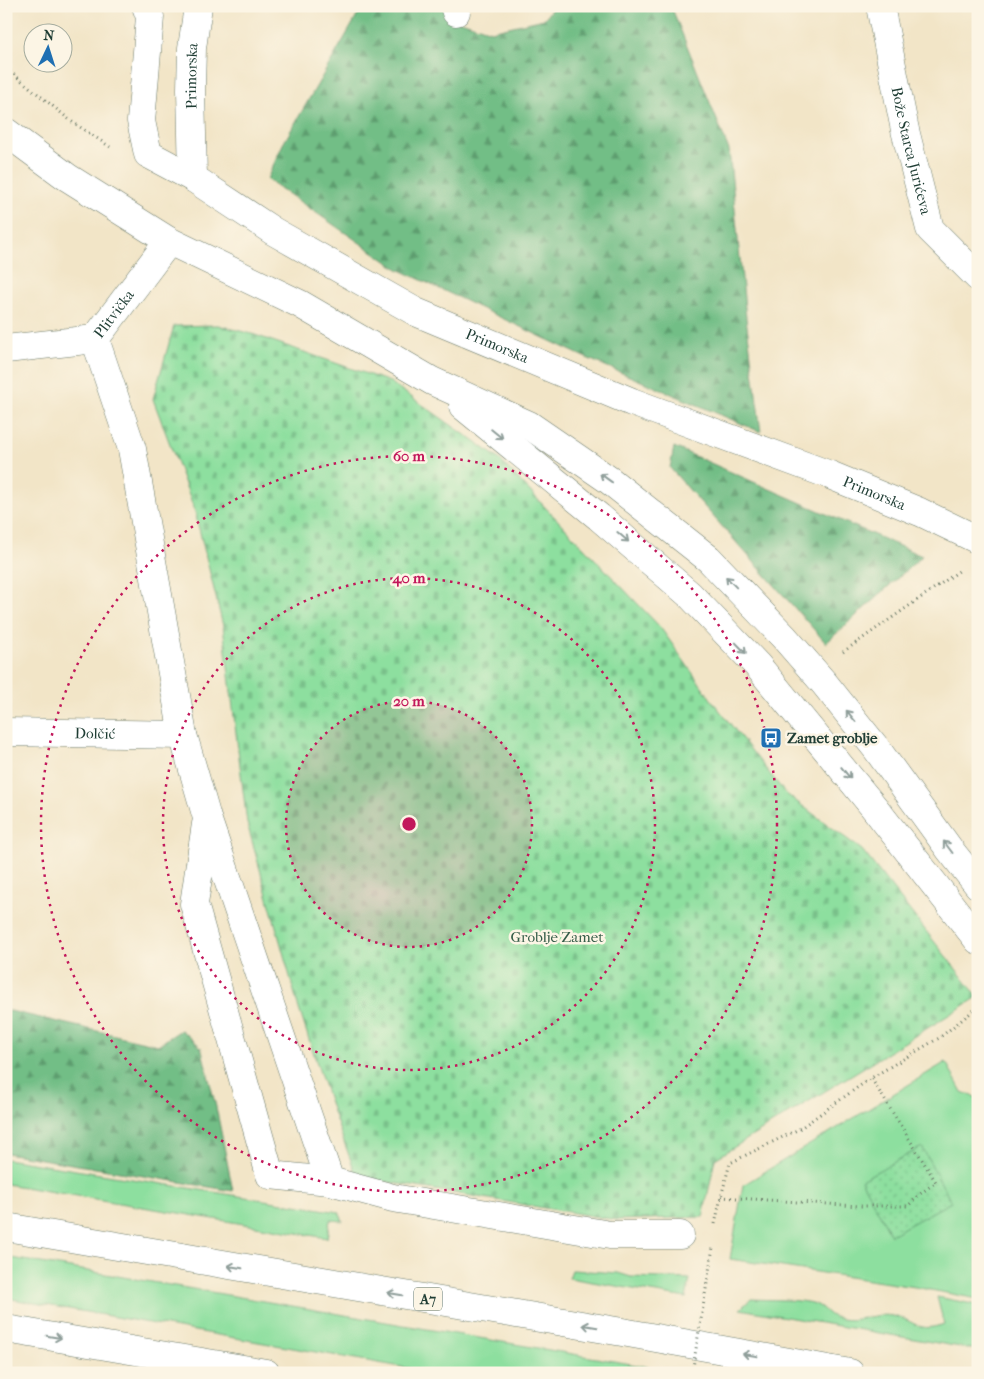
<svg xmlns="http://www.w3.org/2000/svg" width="984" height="1379" viewBox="0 0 984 1379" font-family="'IM FELL French Canon',serif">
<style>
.grass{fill:#8ddf9f;stroke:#568e6a}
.forest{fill:url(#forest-firs);stroke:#487e5d}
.cemetery{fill:url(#cemetery-stones);stroke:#568e6a}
.park{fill:url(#park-dots);stroke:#568e6a}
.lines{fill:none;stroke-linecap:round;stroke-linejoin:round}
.minor-casing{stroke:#697867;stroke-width:29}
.highway-casing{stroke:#697867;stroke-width:29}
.path{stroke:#697867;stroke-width:3;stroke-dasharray:1 4;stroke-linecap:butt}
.minor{stroke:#fff;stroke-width:28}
.highway{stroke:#fff;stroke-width:28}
.path-bridge{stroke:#697867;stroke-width:3;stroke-dasharray:1 4;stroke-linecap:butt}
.oneway{stroke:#8f9e9a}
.ring{fill:none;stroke:#c2185b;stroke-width:2.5;stroke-dasharray:2.5 5}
.labels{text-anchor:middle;stroke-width:5;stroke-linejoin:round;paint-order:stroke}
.shield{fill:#fcf5e5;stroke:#617469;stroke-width:1}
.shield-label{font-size:14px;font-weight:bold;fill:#1f3d34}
.street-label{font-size:15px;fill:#1f3d34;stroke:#fcf5e5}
.poi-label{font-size:15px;font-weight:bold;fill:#1f3d34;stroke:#fcf5e5;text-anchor:start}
.park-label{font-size:15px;fill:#355d49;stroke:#fcf5e5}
.centre{fill:#c2185b;stroke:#fcf5e5;stroke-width:2.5}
.ring-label{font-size:15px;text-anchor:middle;font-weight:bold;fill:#c2185b;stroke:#fcf5e5;stroke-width:5;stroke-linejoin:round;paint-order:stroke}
</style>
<defs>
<pattern id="forest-firs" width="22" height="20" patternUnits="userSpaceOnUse" patternTransform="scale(1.25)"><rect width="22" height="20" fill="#72be86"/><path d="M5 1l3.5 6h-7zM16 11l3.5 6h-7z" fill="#5d9c6e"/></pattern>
<pattern id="cemetery-stones" width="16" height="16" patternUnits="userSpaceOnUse" patternTransform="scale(1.25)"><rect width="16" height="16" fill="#8ddf9f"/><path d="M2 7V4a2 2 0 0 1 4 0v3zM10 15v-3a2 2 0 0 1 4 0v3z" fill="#79c08a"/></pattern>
<pattern id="park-dots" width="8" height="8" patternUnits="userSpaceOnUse" patternTransform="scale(1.25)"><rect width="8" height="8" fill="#8ddf9f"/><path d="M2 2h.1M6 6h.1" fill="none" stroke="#79c08a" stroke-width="1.8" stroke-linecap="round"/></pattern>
</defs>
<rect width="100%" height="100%" fill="#fcf5e5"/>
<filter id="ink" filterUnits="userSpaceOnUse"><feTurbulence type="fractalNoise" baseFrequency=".02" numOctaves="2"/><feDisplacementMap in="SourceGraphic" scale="10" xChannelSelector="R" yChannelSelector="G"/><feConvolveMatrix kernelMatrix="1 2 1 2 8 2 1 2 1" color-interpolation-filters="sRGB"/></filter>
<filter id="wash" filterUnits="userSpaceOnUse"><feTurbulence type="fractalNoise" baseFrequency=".0096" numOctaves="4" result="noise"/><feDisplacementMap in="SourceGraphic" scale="20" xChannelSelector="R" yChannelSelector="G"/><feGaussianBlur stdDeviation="1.12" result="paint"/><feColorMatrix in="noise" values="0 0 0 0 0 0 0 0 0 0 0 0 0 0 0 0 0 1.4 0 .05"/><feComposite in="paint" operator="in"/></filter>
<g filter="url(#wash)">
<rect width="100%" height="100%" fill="#f2e5c7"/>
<!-- grass -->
<g class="grass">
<polygon points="946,1062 962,1092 978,1098 978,1299 915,1287 730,1259 743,1185"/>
<polygon points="6,1159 339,1212 343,1221 330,1220 327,1238 6,1184"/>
<polygon points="6,1257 672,1371 671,1373 436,1373 6,1298"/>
<polygon points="572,1270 618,1273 631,1277 690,1279 686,1298 569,1278"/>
<path d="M937 1297 978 1305V1350L740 1309 751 1299C767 1300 801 1299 815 1304 824 1307 827 1316 837 1318 856 1324 874 1312 893 1316 917 1320 916 1334 944 1324Z"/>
</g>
<!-- forest -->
<g class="forest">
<polygon points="363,6 452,6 455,19 491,31 544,19 554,6 671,6 729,150 746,318 761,432 582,356 398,269 267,179 283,144"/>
<polygon points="674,447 922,556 826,643 670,468"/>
<polygon points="6,1010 158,1045 181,1030 201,1047 216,1107 233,1191 6,1153"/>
</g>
<!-- cemetery -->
<polygon class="cemetery" points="218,325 255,335 390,382 498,458 660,627 713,702 785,793 862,850 978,997 715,1159 703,1217 617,1220 357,1177 333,1112 299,1009 247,823 223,626 194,508 153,399 174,326"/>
<!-- park -->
<polygon class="park" points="922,1147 951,1202 891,1235 861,1180"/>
</g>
<g filter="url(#ink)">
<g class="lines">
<!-- minor casing -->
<g class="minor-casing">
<g id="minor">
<path id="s1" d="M146 6 150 17 141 121 148 154 193 178 273 231 416 312 632 402 830 475 920 512 978 540"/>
<polyline points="454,6 456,12"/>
<path id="s2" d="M880 6 905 130 930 229 978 277"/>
<polyline points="6,132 67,177 169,241 300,304 432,381 529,425 609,480 709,559 784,637 824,683 876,748 950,850 978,885"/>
<path id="s3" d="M193 178 191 89 192 48 198 6"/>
<polyline points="95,339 132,449 183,735 207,818 330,1181 393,1198 610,1235 680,1235"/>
<path id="s4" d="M6 349 95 339 169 241"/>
<polyline points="463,406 599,517 690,595 757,665 873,806 978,940"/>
<path id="s5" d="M6 732 183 735"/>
<polyline points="206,824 194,904 270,1175 330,1181"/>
</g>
</g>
<!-- highway casing -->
<g class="highway-casing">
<g id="highway">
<polyline points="6,1227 628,1333 850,1373"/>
<polyline points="6,1329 266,1373"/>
</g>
</g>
<!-- path -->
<g class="path">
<polyline points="6,68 71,121 110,147"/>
<polyline points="843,652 959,571"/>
<polyline points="721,1197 859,1206 908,1206 920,1194 936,1182 871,1078"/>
<polyline points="715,1224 721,1197 730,1163 799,1129 871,1078 939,1038 978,1007"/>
</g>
<!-- minor -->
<use href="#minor" class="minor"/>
<!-- highway -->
<use href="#highway" class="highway"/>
<!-- path-bridge -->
<polyline class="path-bridge" points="692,1373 713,1247"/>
</g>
<!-- one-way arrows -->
<defs><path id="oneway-shaft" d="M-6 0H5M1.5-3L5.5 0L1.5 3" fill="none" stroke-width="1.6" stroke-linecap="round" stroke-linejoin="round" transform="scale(1.25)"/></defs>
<g class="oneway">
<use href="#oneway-shaft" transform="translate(497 434) rotate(39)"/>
<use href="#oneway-shaft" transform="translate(606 478) rotate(-144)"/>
<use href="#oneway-shaft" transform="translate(623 537) rotate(41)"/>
<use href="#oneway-shaft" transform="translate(731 582) rotate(-134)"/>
<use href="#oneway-shaft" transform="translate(741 648) rotate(46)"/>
<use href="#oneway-shaft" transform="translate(851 716) rotate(-129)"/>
<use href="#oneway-shaft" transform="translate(846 773) rotate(51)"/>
<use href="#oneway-shaft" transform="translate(948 847) rotate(-127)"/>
<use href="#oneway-shaft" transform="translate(235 1267) rotate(-170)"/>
<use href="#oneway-shaft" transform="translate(395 1294) rotate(-171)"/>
<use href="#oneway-shaft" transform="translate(590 1326) rotate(-171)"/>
<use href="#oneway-shaft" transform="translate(54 1337) rotate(10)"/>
<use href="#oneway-shaft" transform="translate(750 1355) rotate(-170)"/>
</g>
</g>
<!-- distance rings -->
<circle cx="409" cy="824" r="123" fill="#c2185b" fill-opacity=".12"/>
<g class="ring">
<circle cx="409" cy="824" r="123"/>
<circle cx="409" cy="824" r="246"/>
<circle cx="409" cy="824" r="368"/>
</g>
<!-- icons -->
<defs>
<g id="bus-square" transform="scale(1.125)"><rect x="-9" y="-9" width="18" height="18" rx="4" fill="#1f6fb2" stroke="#fcf5e5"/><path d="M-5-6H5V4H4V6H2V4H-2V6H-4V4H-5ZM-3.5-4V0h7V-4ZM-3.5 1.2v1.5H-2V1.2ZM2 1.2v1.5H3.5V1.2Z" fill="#fff"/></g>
</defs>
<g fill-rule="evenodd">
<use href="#bus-square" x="771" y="738"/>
</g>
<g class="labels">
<!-- shield labels -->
<rect class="shield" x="414" y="1287.5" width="28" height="23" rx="4"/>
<g class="shield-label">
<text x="428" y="1304">A7</text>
</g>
<!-- street labels -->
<g class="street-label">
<text dy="5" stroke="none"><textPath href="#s3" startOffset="102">Primorska</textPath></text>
<text dy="5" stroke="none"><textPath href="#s2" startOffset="148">Bože Starca Jurićeva</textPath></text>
<text dy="5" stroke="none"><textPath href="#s4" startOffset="121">Plitvička</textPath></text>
<text dy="5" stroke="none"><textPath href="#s1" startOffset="549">Primorska</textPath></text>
<text dy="5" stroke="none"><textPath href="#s1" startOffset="954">Primorska</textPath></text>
<text dy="5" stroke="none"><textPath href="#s5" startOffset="89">Dolčić</textPath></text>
</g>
<!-- poi labels -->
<g class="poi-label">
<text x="787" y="743">Zamet groblje</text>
</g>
<!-- park labels -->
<g class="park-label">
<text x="557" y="942">Groblje Zamet</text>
</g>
</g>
<circle cx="409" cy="824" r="8" class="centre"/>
<g class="ring-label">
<text x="409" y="461">60 m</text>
<text x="409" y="583">40 m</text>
<text x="409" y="706">20 m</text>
</g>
<!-- margin -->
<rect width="984" height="1379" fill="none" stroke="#fcf5e5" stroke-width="25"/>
<!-- north arrow -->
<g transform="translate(48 48) rotate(4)"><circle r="24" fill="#fcf5e5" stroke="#a4ab9e"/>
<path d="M0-4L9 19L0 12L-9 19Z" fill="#1f6fb2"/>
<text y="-8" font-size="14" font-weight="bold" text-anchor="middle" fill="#1f3d34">N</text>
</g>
</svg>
